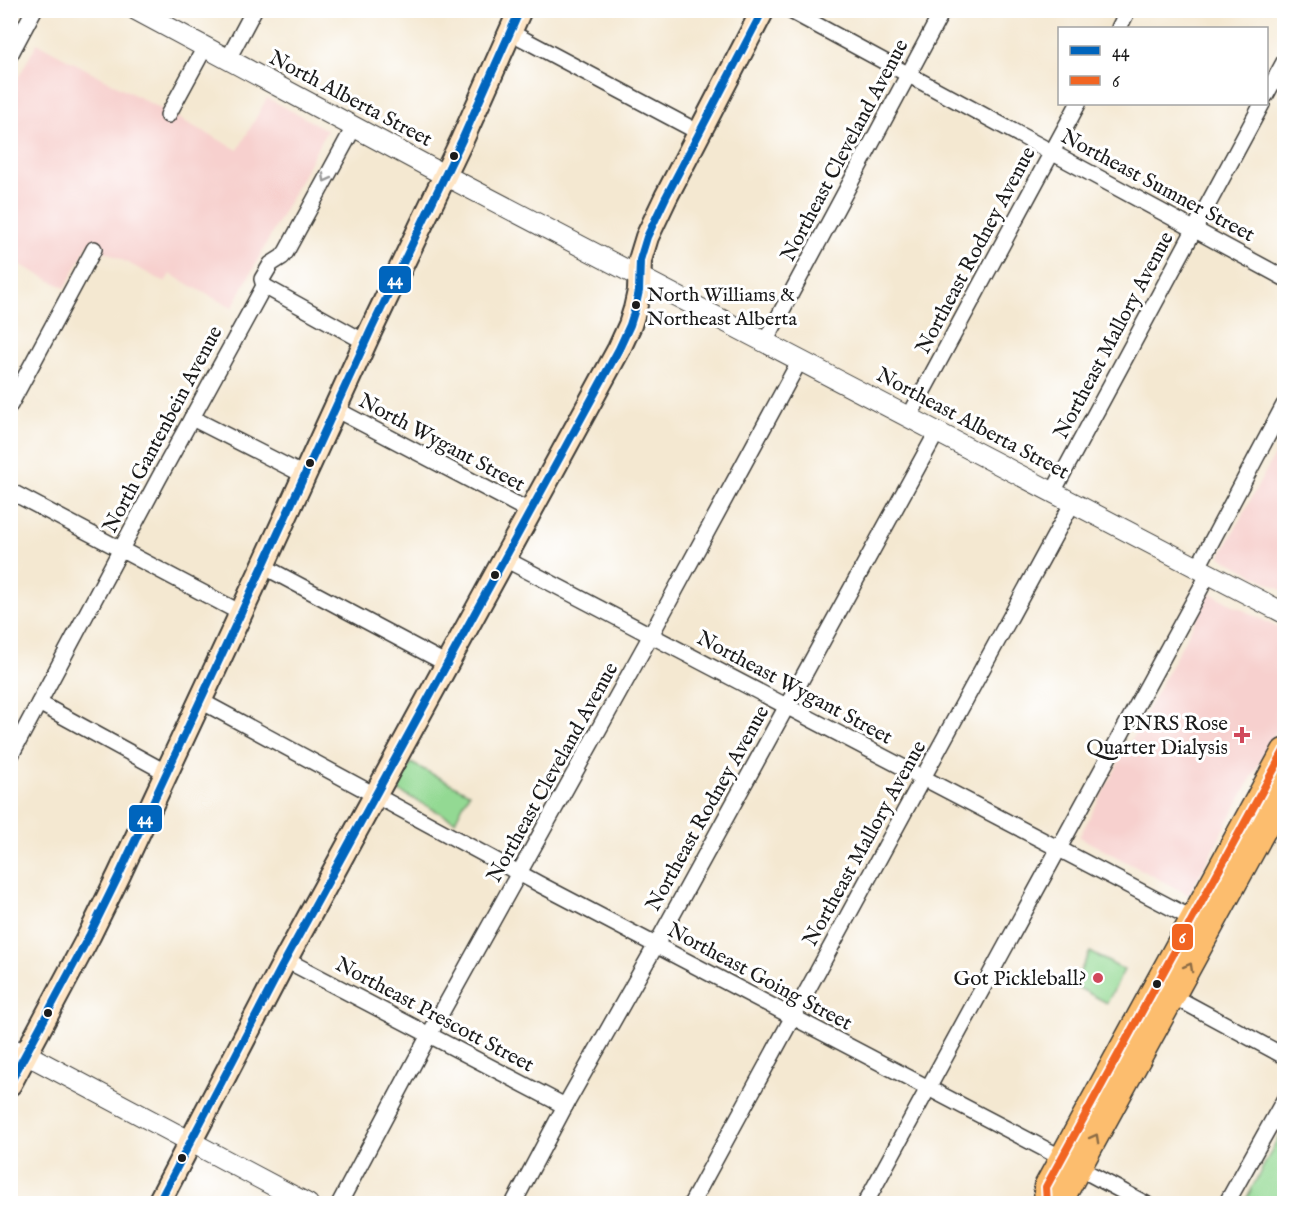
<svg xmlns="http://www.w3.org/2000/svg" width="1295" height="1214" viewBox="0 0 1295 1214" font-family="'IM FELL English',serif">
<style>
.built{fill:#f7d0ce}
.green{fill:#93d993;stroke:#587a58;stroke-width:1.5}
.lines{fill:none;stroke-linecap:round;stroke-linejoin:round}
.minor-casing{stroke:#3c3b37;stroke-width:18}
.tertiary-casing{stroke:#3c3b37;stroke-width:22}
.secondary-casing{stroke:#3c3b37;stroke-width:26}
.primary-casing{stroke:#3c3b37;stroke-width:27}
.minor{stroke:#fff;stroke-width:15}
.tertiary{stroke:#fff;stroke-width:20}
.secondary{stroke:#fee5c5;stroke-width:22}
.primary{stroke:#fcbd6e;stroke-width:24}
.bus-1-casing{stroke:#fff;stroke-width:12}
.bus-2-casing{stroke:#fff;stroke-width:12}
.bus-1{stroke:#0065bd;stroke-width:8}
.bus-2{stroke:#f26522;stroke-width:8}
.oneway{stroke:#999}
.oneway2{stroke:#8c6c45}
.bus-dot{fill:#1c1c1c;stroke:#fff;stroke-width:2}
.poi-dot{fill:#d1495b;stroke:#fff;stroke-width:2}
.labels{text-anchor:middle;stroke-width:6;stroke-linejoin:round;paint-order:stroke}
.bus-label{font-size:20px;fill:#1c1c1c;stroke:#fff;text-anchor:start}
.street-label{font-size:21px;fill:#1c1c1c;stroke:#fff}
.poi-label{font-size:21px;fill:#1c1c1c;stroke:#fff;text-anchor:end}
.line-badge{stroke:#fff;stroke-width:2}
.badge-label{font-size:16px;text-anchor:middle;font-weight:bold;fill:#fff}
</style>
<rect width="100%" height="100%" fill="#fff"/>
<filter id="ink" filterUnits="userSpaceOnUse"><feTurbulence type="fractalNoise" baseFrequency=".0167" numOctaves="2"/><feDisplacementMap in="SourceGraphic" scale="12" xChannelSelector="R" yChannelSelector="G"/><feConvolveMatrix kernelMatrix="1 2 1 2 8 2 1 2 1" color-interpolation-filters="sRGB"/></filter>
<filter id="wash" filterUnits="userSpaceOnUse"><feTurbulence type="fractalNoise" baseFrequency=".008" numOctaves="4" result="noise"/><feDisplacementMap in="SourceGraphic" scale="24" xChannelSelector="R" yChannelSelector="G"/><feGaussianBlur stdDeviation="1.35" result="paint"/><feColorMatrix in="noise" values="0 0 0 0 0 0 0 0 0 0 0 0 0 0 0 0 0 1.4 0 .05"/><feComposite in="paint" operator="in"/></filter>
<g filter="url(#wash)">
<rect width="100%" height="100%" fill="#f4e8d1"/>
<!-- built -->
<g class="built">
<polygon points="37,43 238,150 267,98 327,130 232,308 170,274 165,282 89,243 65,288 11,260 10,214 15,205 10,202 11,91"/>
<polygon points="1284,437 1284,591 1220,557"/>
<polygon points="1210,593 1284,631 1284,717 1189,895 1079,837"/>
</g>
<!-- green -->
<g class="green">
<polygon points="411,763 469,793 455,821 397,790"/>
<polygon points="1090,952 1124,970 1107,1003 1073,985"/>
<polygon points="1284,1127 1284,1203 1244,1203"/>
</g>
</g>
<g filter="url(#ink)">
<g class="lines">
<!-- minor casing -->
<g class="minor-casing">
<g id="minor">
<polyline points="789,10 1284,278"/>
<polyline points="1119,28 1128,10"/>
<polyline points="510,32 700,133"/>
<polyline points="10,55 34,10"/>
<polyline points="228,59 254,10"/>
<polyline points="1266,95 1284,62"/>
<polyline points="168,115 205,47"/>
<polyline points="264,286 365,342"/>
<polyline points="765,342 943,10"/>
<polyline points="10,405 94,249"/>
<polyline points="335,409 531,512"/>
<polyline points="909,417 1078,104"/>
<polyline points="192,418 304,475"/>
<polyline points="10,491 241,613"/>
<polyline points="1053,492 1262,104"/>
<polyline points="505,559 1193,919"/>
<polyline points="263,566 447,664"/>
<polyline points="1198,567 1284,405"/>
<polyline points="201,701 541,885 1062,1158"/>
<polyline points="39,703 167,773"/>
<polyline points="10,757 159,478 264,286 262,279 271,264 282,257 286,252 354,127"/>
<polyline points="286,960 565,1106"/>
<polyline points="1173,996 1284,1056"/>
<polyline points="1079,1168 1146,1204"/>
<polyline points="339,1204 429,1035 645,646 800,360"/>
<polyline points="513,1204 565,1106 656,945 937,432"/>
<polyline points="691,1204 1073,502"/>
<polyline points="865,1204 1209,573"/>
<polyline points="1226,1204 1284,1100"/>
</g>
</g>
<!-- tertiary casing -->
<g class="tertiary-casing">
<g id="tertiary">
<polyline points="136,10 429,167 1284,613"/>
<polyline points="10,1048 37,1060 308,1204"/>
</g>
</g>
<!-- secondary casing -->
<g class="secondary-casing">
<g id="secondary">
<polyline points="10,1084 89,936 119,875 263,566 370,332 462,140 520,10"/>
<polyline points="158,1204 281,968 619,349 630,325 635,309 639,291 640,260 647,237 666,197 763,10"/>
</g>
</g>
<!-- primary casing -->
<g class="primary-casing">
<g id="primary">
<polyline points="1047,1204 1046,1187 1284,751"/>
<polyline points="1052,1204 1064,1195 1284,793"/>
</g>
</g>
<!-- minor -->
<use href="#minor" class="minor"/>
<!-- tertiary -->
<use href="#tertiary" class="tertiary"/>
<!-- secondary -->
<use href="#secondary" class="secondary"/>
<!-- primary -->
<use href="#primary" class="primary"/>
<!-- bus-1 casing -->
<g class="bus-1-casing">
<g id="bus-1">
<polyline points="10,1083 89,936 119,875 263,566 370,332 462,140 520,10"/>
<polyline points="158,1204 281,968 619,349 630,325 635,309 639,291 640,260 647,237 666,197 763,10"/>
</g>
</g>
<!-- bus-2 casing -->
<g class="bus-2-casing">
<polyline id="bus-2" points="1047,1204 1046,1187 1284,751"/>
</g>
<!-- bus-1 -->
<use href="#bus-1" class="bus-1"/>
<!-- bus-2 -->
<use href="#bus-2" class="bus-2"/>
</g>
<!-- one-way arrows -->
<defs><path id="oneway-chevron" d="M-2-3.5L2.5 0L-2 3.5" fill="none" stroke-width="1.6" stroke-linecap="round" stroke-linejoin="round" transform="scale(1.5)"/></defs>
<use class="oneway" href="#oneway-chevron" transform="translate(326 178) rotate(119)"/>
<g class="oneway2">
<use href="#oneway-chevron" transform="translate(1189 967) rotate(-61)"/>
<use href="#oneway-chevron" transform="translate(1095 1138) rotate(-61)"/>
</g>
</g>
<!-- markers -->
<g class="bus-dot">
<circle cx="454" cy="156" r="5"/>
<circle cx="636" cy="305" r="5"/>
<circle cx="310" cy="463" r="5"/>
<circle cx="495" cy="575" r="5"/>
<circle cx="1157" cy="984" r="5"/>
<circle cx="48" cy="1013" r="5"/>
<circle cx="182" cy="1158" r="5"/>
</g>
<g class="poi-dot">
<path d="M1239 726h6v6h6v6h-6v6h-6v-6h-6v-6h6z"/>
<circle cx="1098" cy="978" r="6"/>
</g>
<g class="labels">
<!-- bus labels -->
<g class="bus-label">
<text x="647" y="301">North Williams &amp;<tspan x="647" dy="24">Northeast Alberta</tspan></text>
</g>
<!-- street labels -->
<g class="street-label">
<text transform="translate(351 98) rotate(28)" y="7">North Alberta Street</text>
<text transform="translate(844 150) rotate(-62)" y="7">Northeast Cleveland Avenue</text>
<text transform="translate(1158 185) rotate(28)" y="7">Northeast Sumner Street</text>
<text transform="translate(975 250) rotate(-62)" y="7">Northeast Rodney Avenue</text>
<text transform="translate(1113 335) rotate(-62)" y="7">Northeast Mallory Avenue</text>
<text transform="translate(973 423) rotate(28)" y="7">Northeast Alberta Street</text>
<text transform="translate(162 429) rotate(-62)" y="7">North Gantenbein Avenue</text>
<text transform="translate(442 442) rotate(28)" y="7">North Wygant Street</text>
<text transform="translate(795 687) rotate(28)" y="7">Northeast Wygant Street</text>
<text transform="translate(552 772) rotate(-61)" y="7">Northeast Cleveland Avenue</text>
<text transform="translate(707 808) rotate(-61)" y="7">Northeast Rodney Avenue</text>
<text transform="translate(864 843) rotate(-61)" y="7">Northeast Mallory Avenue</text>
<text transform="translate(760 976) rotate(28)" y="7">Northeast Going Street</text>
<text transform="translate(435 1014) rotate(28)" y="7">Northeast Prescott Street</text>
</g>
<!-- poi labels -->
<g class="poi-label">
<text x="1228" y="730">PNRS Rose<tspan x="1228" dy="24">Quarter Dialysis</tspan></text>
<text x="1086" y="985">Got Pickleball?</text>
</g>
</g>
<g class="line-badge">
<rect x="378" y="265" width="34" height="29" rx="6" fill="#0065bd"/>
<rect x="128" y="804" width="35" height="29" rx="6" fill="#0065bd"/>
<rect x="1171" y="923" width="23" height="28" rx="6" fill="#f26522"/>
</g>
<g class="badge-label">
<text x="395" y="285">44</text>
<text x="145" y="824">44</text>
<text x="1182" y="943">6</text>
</g>
<!-- margin -->
<rect width="1295" height="1214" fill="none" stroke="#fff" stroke-width="36"/>
<!-- legend -->
<rect x="1058" y="27" width="210" height="78" fill="#ffffff" stroke="#a4a4a4" stroke-width="1.5"/>
<rect x="1070" y="46" width="30" height="9" fill="#0065bd" stroke="#a4a4a4" stroke-width="1.5"/>
<text x="1112" y="57" font-size="18" fill="#1c1c1c">44</text>
<rect x="1070" y="76" width="30" height="9" fill="#f26522" stroke="#a4a4a4" stroke-width="1.5"/>
<text x="1112" y="87" font-size="18" fill="#1c1c1c">6</text>
</svg>
